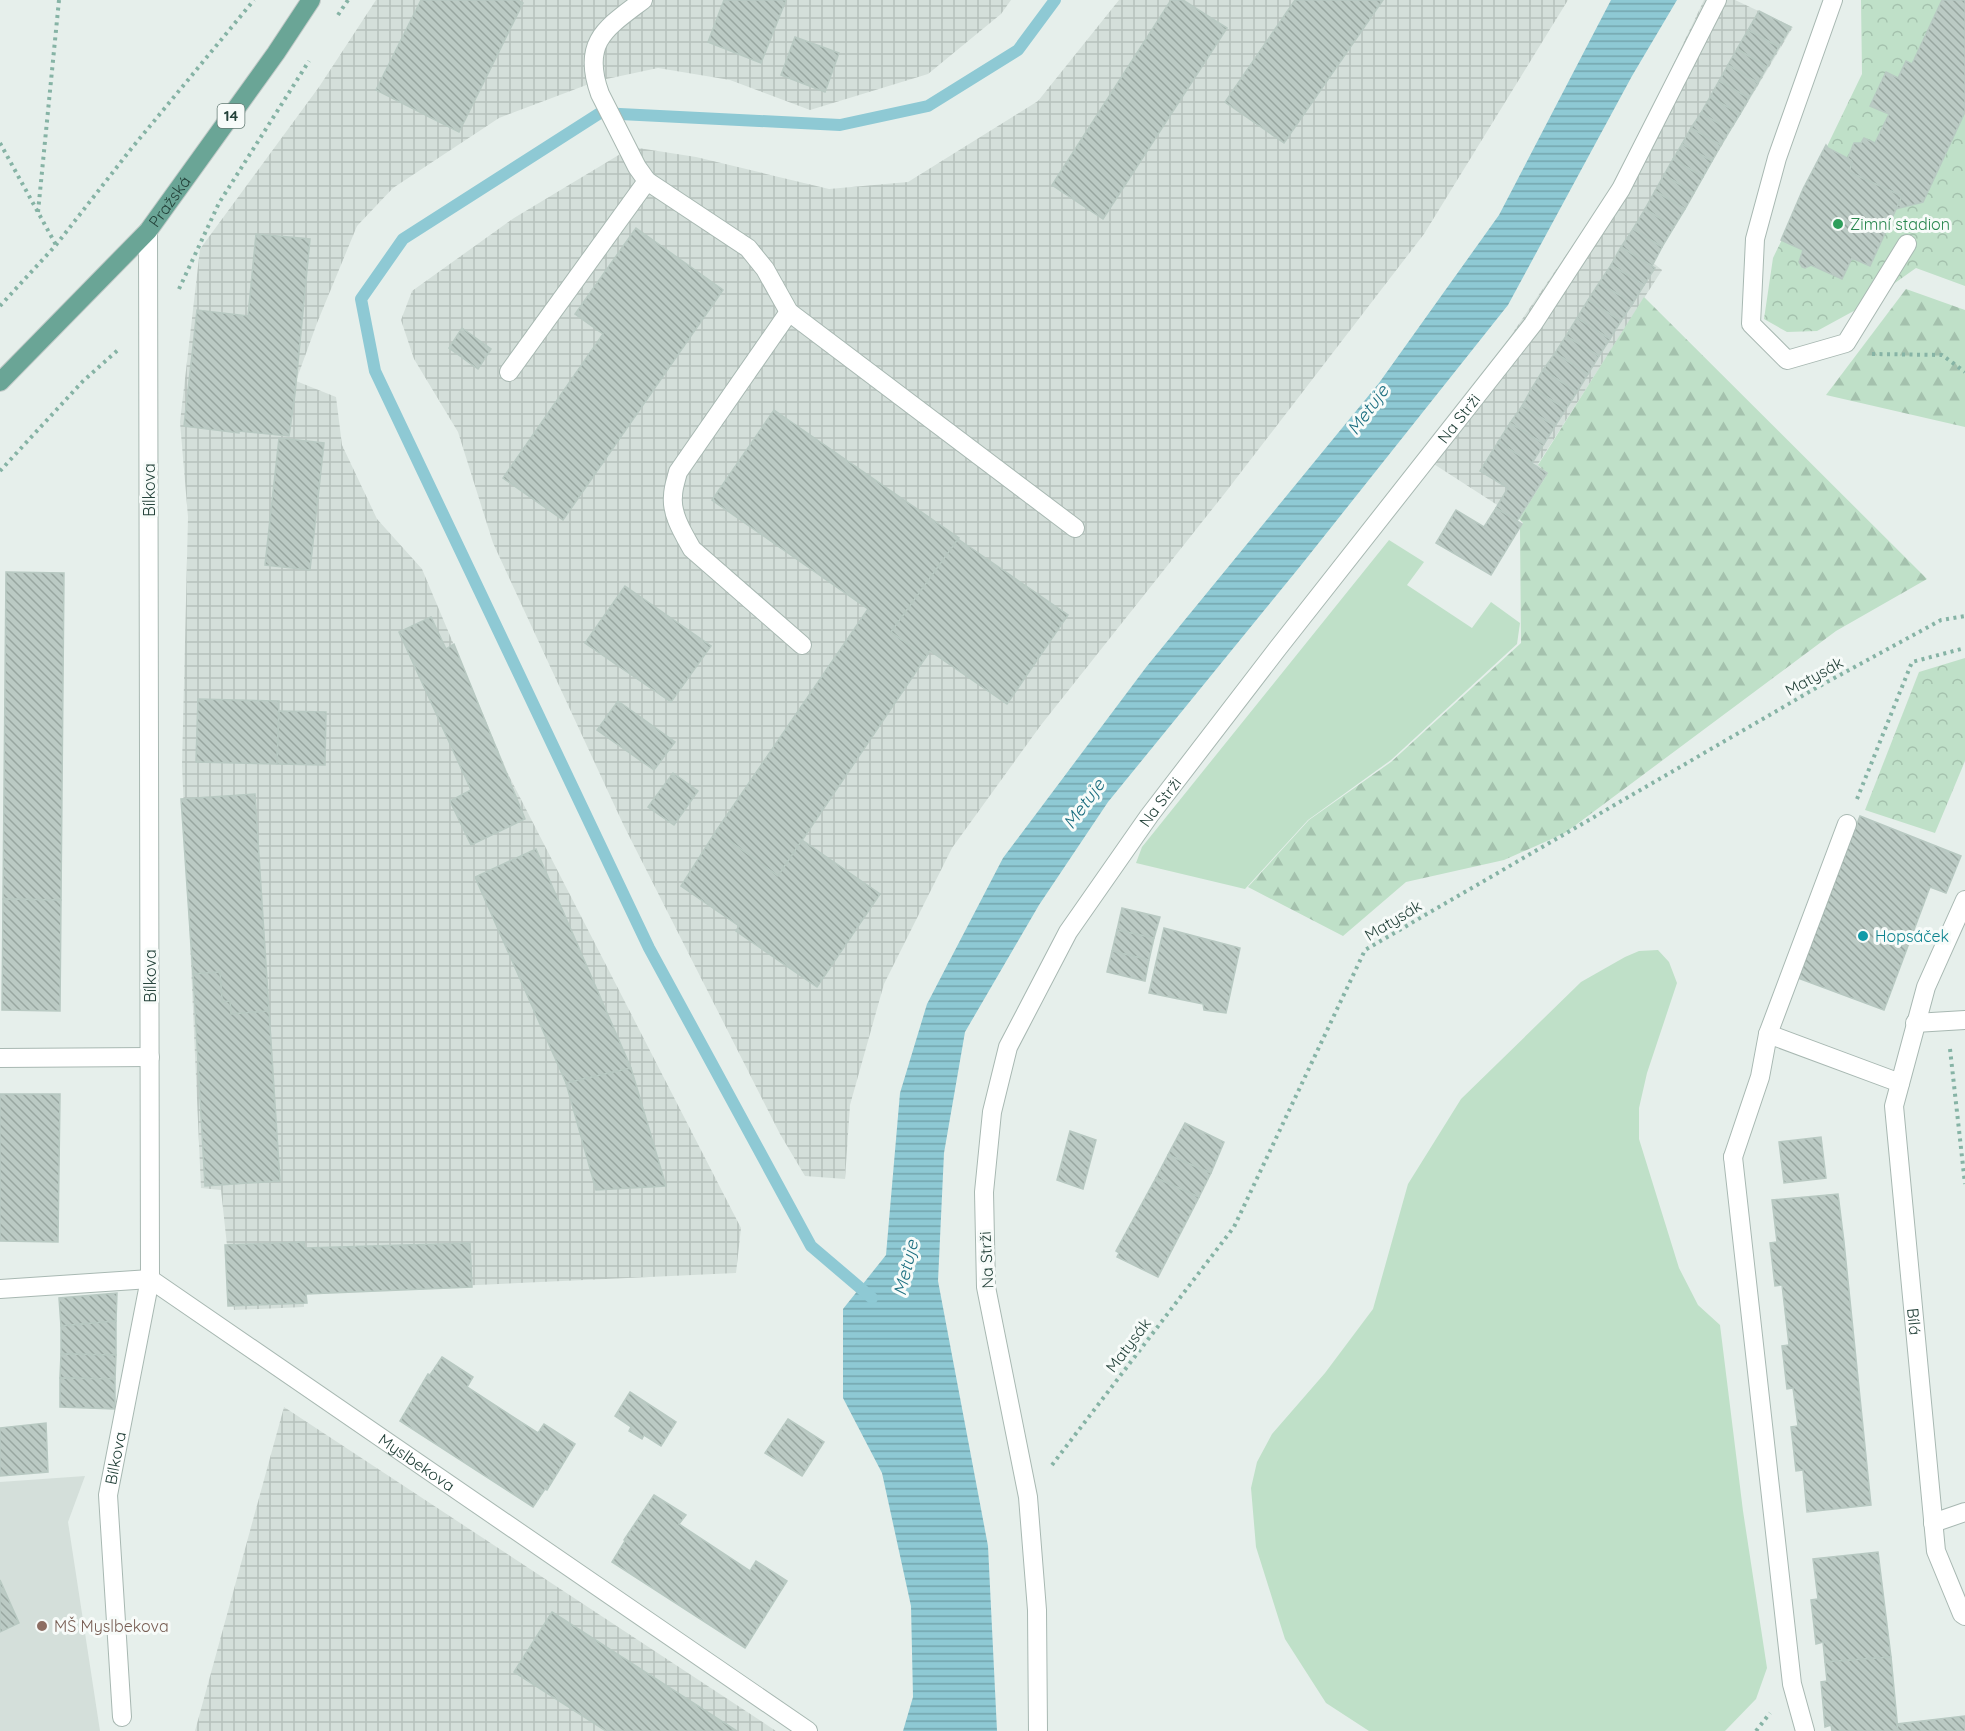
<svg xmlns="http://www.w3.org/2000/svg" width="1965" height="1731" viewBox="0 0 1965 1731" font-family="Quicksand,sans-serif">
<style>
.built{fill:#d4dfda}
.industrial{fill:url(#industrial-grid)}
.grass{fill:#bfe0c8}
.forest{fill:url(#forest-firs)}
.park{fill:url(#park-crowns)}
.water{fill:url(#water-rules)}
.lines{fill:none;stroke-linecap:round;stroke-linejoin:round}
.stream{stroke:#8ec9d4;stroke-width:12}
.building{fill:url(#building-back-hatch);stroke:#b8c9c2;stroke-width:1.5}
.service-casing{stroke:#a8b8b2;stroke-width:20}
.minor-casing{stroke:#a8b8b2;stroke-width:20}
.primary-casing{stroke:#c2cac8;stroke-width:20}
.path{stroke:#86b3a5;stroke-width:4;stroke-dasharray:3 4.5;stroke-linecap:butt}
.service{stroke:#fff;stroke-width:18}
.minor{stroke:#fff;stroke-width:18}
.primary{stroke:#6aa596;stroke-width:18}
.leisure-dot{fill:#2e9e5b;stroke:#f7fbf9;stroke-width:2}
.culture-dot{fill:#0f9aa8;stroke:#f7fbf9;stroke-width:2}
.education-dot{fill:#8d6e63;stroke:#f7fbf9;stroke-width:2}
.labels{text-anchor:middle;stroke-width:6;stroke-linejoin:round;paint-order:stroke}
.shield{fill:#f7fbf9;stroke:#637a73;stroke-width:1.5}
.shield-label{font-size:15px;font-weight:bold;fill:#24423a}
.street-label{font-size:16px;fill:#24423a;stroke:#f7fbf9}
.leisure-label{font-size:16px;fill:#27864d;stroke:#f7fbf9;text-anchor:start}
.culture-label{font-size:16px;fill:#0d838f;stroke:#f7fbf9;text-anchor:start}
.education-label{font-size:16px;fill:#785e54;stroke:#f7fbf9;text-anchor:start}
.water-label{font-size:18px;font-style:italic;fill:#1c6f80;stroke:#f7fbf9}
</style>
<defs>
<pattern id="industrial-grid" width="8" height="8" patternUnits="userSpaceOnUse" patternTransform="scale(1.5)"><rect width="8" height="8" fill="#d4dfda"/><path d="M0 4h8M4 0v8" fill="none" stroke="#b6c1bc"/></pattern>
<pattern id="forest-firs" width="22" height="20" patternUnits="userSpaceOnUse" patternTransform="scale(1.5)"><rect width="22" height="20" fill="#bfe0c8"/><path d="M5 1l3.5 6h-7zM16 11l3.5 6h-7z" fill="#a4c1ad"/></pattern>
<pattern id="park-crowns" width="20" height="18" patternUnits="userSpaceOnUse" patternTransform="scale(1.5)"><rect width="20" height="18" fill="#bfe0c8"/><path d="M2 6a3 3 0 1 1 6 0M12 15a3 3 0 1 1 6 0" fill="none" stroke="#a4c1ad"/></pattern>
<pattern id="water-rules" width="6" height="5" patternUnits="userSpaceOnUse" patternTransform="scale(1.5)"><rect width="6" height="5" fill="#8ec9d4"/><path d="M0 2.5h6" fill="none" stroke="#74a5ad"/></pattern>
<pattern id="building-back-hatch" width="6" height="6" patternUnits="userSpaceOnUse" patternTransform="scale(1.5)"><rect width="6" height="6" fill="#bbcac4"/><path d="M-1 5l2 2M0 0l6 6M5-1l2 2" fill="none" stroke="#98a6a0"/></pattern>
</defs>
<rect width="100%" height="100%" fill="#e6efeb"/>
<!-- built -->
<polygon class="built" points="85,1476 68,1522 100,1731 0,1731 0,1482"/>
<!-- industrial -->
<g class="industrial">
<polygon points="376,0 1011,0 1001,14 928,74 810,110 730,80 658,68 597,81 499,118 393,188 357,226 317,323 296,381 336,397 342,445 377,519 422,569 509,776 741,1228 736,1273 304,1293 304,1307 234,1310 221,1190 201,1188 182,766 188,517 180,422 200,249 319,87"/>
<polygon points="1119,0 1568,0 1424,234 1225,493 1041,725 952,848 884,984 850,1105 845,1179 805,1176 780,1134 624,826 493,543 458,432 414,359 401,320 412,291 514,218 632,147 696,157 829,189 908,182 1038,101"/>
<polygon points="1704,0 1735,0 1793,27 1652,262 1662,270 1538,464 1548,473 1519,519 1426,459 1619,178"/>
<polygon points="284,1407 776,1731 195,1731"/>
</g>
<!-- grass -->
<g class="grass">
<polygon points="1389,540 1424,562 1407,585 1472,628 1491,602 1520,623 1517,644 1391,760 1308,820 1245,889 1136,863 1142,847"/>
<polygon points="1658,950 1669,962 1677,983 1647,1073 1639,1108 1639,1139 1679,1268 1698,1305 1720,1325 1743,1511 1767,1668 1756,1699 1725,1731 1369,1731 1326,1703 1285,1639 1256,1547 1251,1488 1257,1462 1272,1434 1325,1373 1373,1309 1408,1184 1461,1099 1581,982 1625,957 1639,951"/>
</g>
<!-- forest -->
<g class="forest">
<polygon points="1906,289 1965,310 1965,427 1826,395"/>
<polygon points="1644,297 1927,579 1836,631 1565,833 1504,860 1406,882 1343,936 1248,887 1309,820 1391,762 1521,643 1520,528 1523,523 1519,519 1548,473 1538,465"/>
</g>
<!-- park -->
<g class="park">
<polygon points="1861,0 1965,0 1965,286 1916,268 1861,307 1817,331 1787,332 1764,319 1773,258 1862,74"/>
<polygon points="1965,658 1965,761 1935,833 1865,810 1919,672"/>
</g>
<!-- water -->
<polygon class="water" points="1611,0 1677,0 1632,76 1508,305 1302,564 1108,802 1039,905 965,1032 944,1153 938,1281 988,1546 997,1731 903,1731 913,1697 911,1606 882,1473 843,1398 843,1309 886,1255 900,1093 927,1004 1003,858 1147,666 1379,383 1499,215"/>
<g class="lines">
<!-- stream -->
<polyline class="stream" points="872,1298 811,1246 649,948 375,371 361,299 403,239 600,113 840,125 928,106 1018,50 1055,0"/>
</g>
<!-- building -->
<g class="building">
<polygon points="421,0 518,0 523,3 459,132 376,90"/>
<polygon points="724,0 786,0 761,63 708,42"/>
<polygon points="1171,0 1183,0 1227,28 1103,219 1052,185"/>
<polygon points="1295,0 1383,0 1284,143 1225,102"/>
<polygon points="1942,0 1965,0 1965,112 1923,202 1896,209 1902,196 1849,172 1852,162 1848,158 1854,143 1861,143 1864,138 1875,143 1889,114 1870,106 1886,72 1898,78 1906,61 1912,64"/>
<polygon points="1759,11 1791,27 1779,47 1748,30"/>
<polygon points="1748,30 1779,47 1767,67 1737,49"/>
<polygon points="795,37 839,53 825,92 781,75"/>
<polygon points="1737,49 1767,67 1758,83 1728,65"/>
<polygon points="1728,65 1758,83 1749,98 1719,81"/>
<polygon points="1719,81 1749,98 1740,114 1710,97"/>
<polygon points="1710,97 1740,114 1730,130 1701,113"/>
<polygon points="1701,113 1730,130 1721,145 1691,128"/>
<polygon points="1691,128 1721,145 1712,161 1682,144"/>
<polygon points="1682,144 1712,161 1703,177 1673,159"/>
<polygon points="1826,145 1828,148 1851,160 1852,162 1849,172 1902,196 1870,266 1852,258 1842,279 1811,265 1805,268 1802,267 1799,262 1803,250 1781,240 1803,189"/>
<polygon points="1673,159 1703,177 1694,193 1664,175"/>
<polygon points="1664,175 1694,193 1685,209 1655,191"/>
<polygon points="1655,191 1685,209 1674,227 1645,209"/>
<polygon points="1645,209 1674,227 1662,247 1633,229"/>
<polygon points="636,228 723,290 563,520 503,478 603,334 575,314"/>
<polygon points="1633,229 1662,247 1652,266 1621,247"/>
<polygon points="256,234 310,239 295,394 289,436 239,431 239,433 184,426 197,310 248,316"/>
<polygon points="1621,247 1655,268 1644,285 1611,265"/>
<polygon points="1611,265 1644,285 1633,303 1599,283"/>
<polygon points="1599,283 1633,303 1621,321 1588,300"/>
<polygon points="1588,300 1621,321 1610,339 1577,318"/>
<polygon points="1577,318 1610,339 1599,356 1566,336"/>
<polygon points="462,328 491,349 478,369 449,348"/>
<polygon points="1566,336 1599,356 1588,374 1555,353"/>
<polygon points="1555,353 1588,374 1577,392 1543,370"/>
<polygon points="1543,370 1577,392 1566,409 1532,388"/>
<polygon points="1532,388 1566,409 1555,426 1522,406"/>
<polygon points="1522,406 1555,426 1544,444 1510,423"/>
<polygon points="774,410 959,538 891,632 926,657 778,876 716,831 868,609 712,500"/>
<polygon points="1510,423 1544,444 1532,463 1498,442"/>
<polygon points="279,438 324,443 310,570 265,565"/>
<polygon points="1498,442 1547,473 1517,521 1496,508 1508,488 1480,471"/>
<polygon points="1496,508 1522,524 1491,575 1436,543 1456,510 1484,527"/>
<polygon points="958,539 1068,615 1007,704 930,651 926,657 891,632"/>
<polygon points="6,572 64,573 61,900 3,899"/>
<polygon points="625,586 711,646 671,702 585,643"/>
<polygon points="431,617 446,649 454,644 525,819 471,845 450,801 471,790 399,632"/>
<polygon points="198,699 279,701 277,764 196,762"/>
<polygon points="618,701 675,742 654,770 597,730"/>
<polygon points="279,711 326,712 325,765 277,764"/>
<polygon points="673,773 698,791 674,825 648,807"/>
<polygon points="255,794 269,1011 231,1014 230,1001 222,1002 220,972 193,974 181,799"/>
<polygon points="1860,816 1961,856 1946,893 1930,887 1884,1010 1798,978"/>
<polygon points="716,831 778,876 802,840 880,894 817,987 736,931 739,926 681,886"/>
<polygon points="536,849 631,1068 566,1083 475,877"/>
<polygon points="3,899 61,900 60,1011 2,1010"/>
<polygon points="1122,908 1160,917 1154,938 1117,930"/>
<polygon points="1164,928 1240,948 1226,1013 1204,1010 1203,1004 1149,993"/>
<polygon points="1117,930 1154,938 1149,960 1112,951"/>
<polygon points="1112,951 1149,960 1145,981 1107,972"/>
<polygon points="220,972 222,1002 230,1001 231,1014 269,1011 280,1181 205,1186 193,974"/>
<polygon points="631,1068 666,1186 596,1190 566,1083"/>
<polygon points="0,1094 60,1094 58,1242 0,1241"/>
<polygon points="1185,1123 1224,1142 1211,1173 1168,1155"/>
<polygon points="1070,1131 1096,1140 1083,1189 1057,1180"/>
<polygon points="1821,1137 1826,1178 1784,1183 1779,1142"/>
<polygon points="1168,1155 1211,1173 1199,1197 1156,1178"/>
<polygon points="1156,1178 1199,1197 1158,1277 1117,1257 1119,1253 1116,1251"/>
<polygon points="1838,1194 1844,1242 1871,1505 1807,1512 1803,1470 1796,1471 1791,1427 1798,1426 1793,1388 1787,1389 1782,1346 1789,1345 1782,1285 1775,1286 1770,1243 1777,1242 1772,1200"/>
<polygon points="304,1242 305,1248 470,1243 472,1287 306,1294 307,1303 228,1306 225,1245"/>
<polygon points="117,1293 116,1321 61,1326 59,1298"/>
<polygon points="116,1321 116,1355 61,1354 61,1326"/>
<polygon points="61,1354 116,1355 115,1379 60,1378"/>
<polygon points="442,1357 473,1377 467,1387 538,1433 544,1424 575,1444 547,1490 545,1489 533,1507 400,1421 428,1374 430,1375"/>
<polygon points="60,1378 115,1379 115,1409 60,1407"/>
<polygon points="630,1392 676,1422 661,1446 644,1435 642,1439 629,1431 631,1427 615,1416"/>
<polygon points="788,1419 824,1442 802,1476 765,1453"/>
<polygon points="46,1423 48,1472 0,1476 0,1428"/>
<polygon points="654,1495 686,1515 679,1524 750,1571 756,1561 787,1581 745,1648 612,1562 625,1541 624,1540"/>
<polygon points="1878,1552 1891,1657 1825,1662 1823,1642 1816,1644 1811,1600 1818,1599 1813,1559"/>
<polygon points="0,1580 19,1623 0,1632"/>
<polygon points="552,1612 737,1731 606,1731 514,1672"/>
<polygon points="1891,1657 1898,1731 1832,1731 1831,1725 1825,1727 1821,1682 1827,1681 1825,1662"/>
<polygon points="1965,1716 1965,1731 1898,1731 1897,1724"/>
</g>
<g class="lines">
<!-- service casing -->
<g class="service-casing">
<g id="service">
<path d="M643 0C606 28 581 42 600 94L637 167 647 181 748 248 765 269 789 312 1075 528"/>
<polyline points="1833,0 1777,158 1755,239 1751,324 1787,360 1846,343 1907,244"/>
<path d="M789 312 678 472C676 480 673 488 673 496 671 514 683 533 692 549L802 645"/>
<polyline points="509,372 647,181"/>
<polyline points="1768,1034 1900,1083"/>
<polyline points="1733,1157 1760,1077 1768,1034 1847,824"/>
</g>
</g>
<!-- minor casing -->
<g class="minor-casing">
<g id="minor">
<path id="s1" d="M1965 900 1926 987 1894 1106 1936 1551 1962 1614 1965 1616"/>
<polyline points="1915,1023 1965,1020"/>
<polyline points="0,1058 150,1057"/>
<polyline points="1733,1157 1792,1684 1805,1731"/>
<path id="s2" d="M0 1289 150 1279 808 1731"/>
<polyline points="1933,1523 1965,1512"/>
<path id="s3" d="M122 1717 108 1495 150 1279 148 231"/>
<path id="s4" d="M1038 1731 1037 1610 1028 1497 986 1287 984 1192 992 1112 1008 1047 1068 932 1149 816 1278 648 1533 324 1621 189 1717 0"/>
</g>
</g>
<!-- primary casing -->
<g class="primary-casing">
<g id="primary">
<path id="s5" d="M0 382 148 231 276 53 311 0"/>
</g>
</g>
<!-- path -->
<g class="path">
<polyline points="338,15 348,0"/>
<polyline points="0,143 56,245"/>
<polyline points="38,212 59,0"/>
<polyline points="179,289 219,203 309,61"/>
<polyline points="0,306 56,245 131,149 254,0"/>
<polyline points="1872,354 1942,355 1965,372"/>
<polyline points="0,471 83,381 119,349"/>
<polyline points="1857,799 1912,662 1965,648"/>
<polyline points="1950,1049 1965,1184"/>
<polyline points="1052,1465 1234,1227 1365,950 1816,688 1941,620 1965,616"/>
<polyline points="1756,1731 1770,1713"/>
</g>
<!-- service -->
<use href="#service" class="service"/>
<!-- minor -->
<use href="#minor" class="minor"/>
<!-- primary -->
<use href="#primary" class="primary"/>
</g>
<!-- markers -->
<circle class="leisure-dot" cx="1838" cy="224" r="6"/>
<circle class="culture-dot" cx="1863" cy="936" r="6"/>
<circle class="education-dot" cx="42" cy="1626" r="6"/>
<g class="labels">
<!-- shield labels -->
<rect class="shield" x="217.5" y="104" width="27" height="24" rx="4.5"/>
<g class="shield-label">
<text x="231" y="121">14</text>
</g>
<!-- street labels -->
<g class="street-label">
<text dy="6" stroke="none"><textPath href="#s5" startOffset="248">Pražská</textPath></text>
<text dy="6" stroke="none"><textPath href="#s4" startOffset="1466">Na Strži</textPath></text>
<text transform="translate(149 490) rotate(-90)" y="6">Bílkova</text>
<text transform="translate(1814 676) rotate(-29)" y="6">Matysák</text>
<text dy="6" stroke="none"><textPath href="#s4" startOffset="980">Na Strži</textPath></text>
<text transform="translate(1393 920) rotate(-31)" y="6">Matysák</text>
<text transform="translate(150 976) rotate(-90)" y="6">Bílkova</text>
<text transform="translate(986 1260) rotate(-93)" y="6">Na Strži</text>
<text dy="6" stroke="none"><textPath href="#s1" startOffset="435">Bílá</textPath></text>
<text transform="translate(1128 1345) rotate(-53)" y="6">Matysák</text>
<text dy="6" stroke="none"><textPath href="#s3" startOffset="260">Bílkova</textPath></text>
<text dy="6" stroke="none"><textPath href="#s2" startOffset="474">Myslbekova</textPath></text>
</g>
<!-- leisure labels -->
<g class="leisure-label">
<text x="1850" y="230">Zimní stadion</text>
</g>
<!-- culture labels -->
<g class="culture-label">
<text x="1875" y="942">Hopsáček</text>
</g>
<!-- education labels -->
<g class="education-label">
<text x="54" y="1632">MŠ Myslbekova</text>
</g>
<!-- water labels -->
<g class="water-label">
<text transform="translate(1368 410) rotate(-54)" y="6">Metuje</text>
<text transform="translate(1084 804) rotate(-54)" y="6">Metuje</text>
<text transform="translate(906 1268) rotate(-77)" y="6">Metuje</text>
</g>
</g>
</svg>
